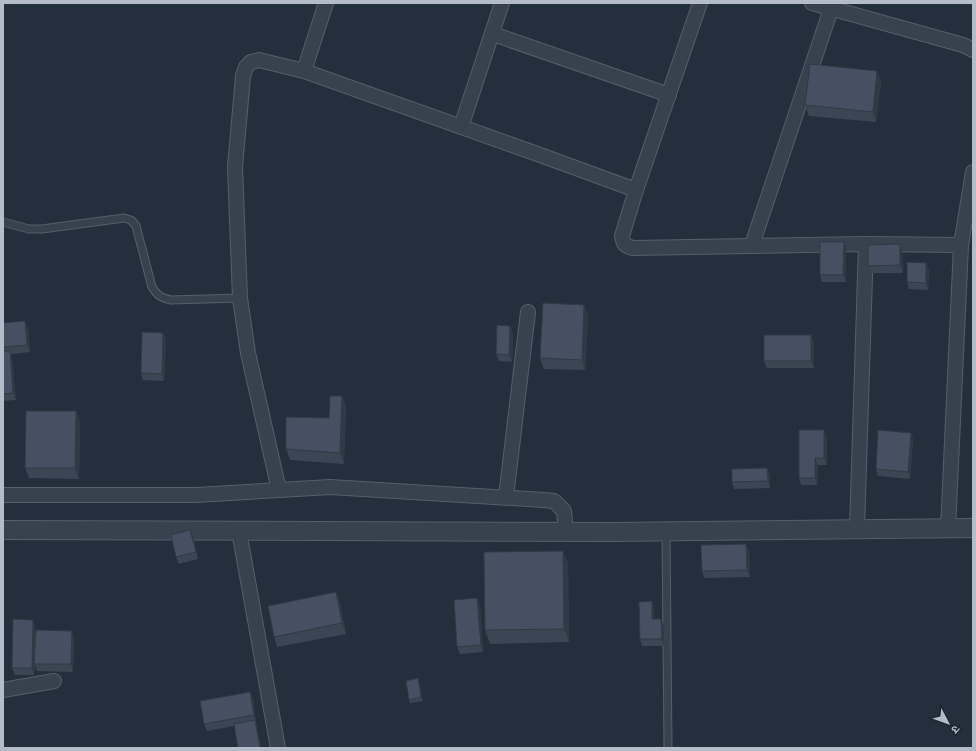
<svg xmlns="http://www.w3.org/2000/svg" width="976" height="751" viewBox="0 0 976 751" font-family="Signika,'Noto Sans Devanagari',sans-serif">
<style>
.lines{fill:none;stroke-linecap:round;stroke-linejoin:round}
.service-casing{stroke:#565f6c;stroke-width:9}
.minor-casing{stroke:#565f6c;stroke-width:16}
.tertiary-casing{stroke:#565f6c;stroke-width:20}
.service{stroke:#38414e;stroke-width:7}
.minor{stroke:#38414e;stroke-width:14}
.tertiary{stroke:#38414e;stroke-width:18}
.wall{fill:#3b4654}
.shaded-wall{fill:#303945}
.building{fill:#455162;stroke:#303945}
</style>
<rect width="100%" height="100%" fill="#242f3e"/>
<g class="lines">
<!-- service casing -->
<g class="service-casing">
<g id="service">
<path d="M3 222 29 229H42L124 218 131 220 136 226 152 287C157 295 161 298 171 300L240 298"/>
<polyline points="666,532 668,748"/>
</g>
</g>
<!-- minor casing -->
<g class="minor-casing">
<g id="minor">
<path d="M700 3 636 190 622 236C623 244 625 246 633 248L866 244 961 245"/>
<polyline points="812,3 963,45 973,50"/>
<polyline points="493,34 669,95"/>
<polyline points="304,71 326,3"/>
<polyline points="461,127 502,3"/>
<polyline points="752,245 831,9"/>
<polyline points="279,490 248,353 240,298 235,167 243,76 246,67 251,62 259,60 304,71 543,156 636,190"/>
<polyline points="3,495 196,495 330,487 544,500 554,501 564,511 566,532"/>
<polyline points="506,497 528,312"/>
<polyline points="857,529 866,244"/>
<polyline points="948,529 961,245 973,172"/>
<polyline points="239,531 278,748"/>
<polyline points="3,690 54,681"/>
</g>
</g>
<!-- tertiary casing -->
<g class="tertiary-casing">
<polyline id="tertiary" points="3,530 611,532 973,528"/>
</g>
<!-- service -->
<use href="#service" class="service"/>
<!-- minor -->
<use href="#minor" class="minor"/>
<!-- tertiary -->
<use href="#tertiary" class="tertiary"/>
</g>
<!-- wall -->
<g class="wall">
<polygon points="877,71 881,81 876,122 809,116 805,105"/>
<polygon points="846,249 846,282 822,282 820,275"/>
<polygon points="902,251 903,273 871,273 868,266"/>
<polygon points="926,263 929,270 928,290 909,289 907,282"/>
<polygon points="584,305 588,316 585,370 544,369 540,358"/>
<polygon points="3,323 28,328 30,352 11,354 12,358 16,400 3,401"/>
<polygon points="163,333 166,340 164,381 143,380 141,373"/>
<polygon points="513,333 512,362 499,361 496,354"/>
<polygon points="814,342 814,368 767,368 764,361"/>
<polygon points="342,396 346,406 344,464 290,460 286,449 329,418"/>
<polygon points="76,411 80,421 79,479 29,478 25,468"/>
<polygon points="824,430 827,437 827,465 818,465 817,485 801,485 799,478"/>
<polygon points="911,433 913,440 910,479 878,476 876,469"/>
<polygon points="770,475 770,488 734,489 732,482"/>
<polygon points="193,537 198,559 179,564 176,557"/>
<polygon points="563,551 568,564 569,642 490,644 485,630"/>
<polygon points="749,551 750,577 704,578 702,571"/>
<polygon points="336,592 340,603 346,634 277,647 274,637"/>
<polygon points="477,598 480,606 483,652 460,654 457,647"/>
<polygon points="652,601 654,608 654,619 664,626 664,646 642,646 640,639"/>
<polygon points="35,627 35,661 72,631 74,638 73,672 37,671 35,664 34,675 15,675 12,668"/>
<polygon points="419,682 423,701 410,703 409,700"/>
<polygon points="250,692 253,699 256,723 257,727 261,748 238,748 234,726 207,731 204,724"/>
</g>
<!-- shaded-wall -->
<g class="shaded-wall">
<polygon points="877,71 881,81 876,122 873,112"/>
<polygon points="844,242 846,249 846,282 843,275"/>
<polygon points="900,244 902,251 903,273 900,265"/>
<polygon points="926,263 929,270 928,290 926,283"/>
<polygon points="584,305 588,316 585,370 582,360"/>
<polygon points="25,321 28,328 30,352 27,345"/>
<polygon points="510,326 513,333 512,362 509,355"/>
<polygon points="163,333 166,340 164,381 162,374"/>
<polygon points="811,335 814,342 814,368 811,361"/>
<polygon points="10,351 12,358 16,400 13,393"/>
<polygon points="342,396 346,406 344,464 340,453"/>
<polygon points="76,411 80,421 79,479 75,468"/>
<polygon points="824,430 827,437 827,465 824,458"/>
<polygon points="911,433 913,440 910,479 908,472"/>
<polygon points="815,458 818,465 817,485 815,478"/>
<polygon points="767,468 770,475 770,488 768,481"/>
<polygon points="190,530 193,537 198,559 196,552"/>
<polygon points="3,538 4,542 4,603 3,600"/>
<polygon points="746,544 749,551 750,577 747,570"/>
<polygon points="563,551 568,564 569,642 564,629"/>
<polygon points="336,592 340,603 346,634 342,623"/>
<polygon points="477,598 480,606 483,652 481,645"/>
<polygon points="652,601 654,608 655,626 652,619"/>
<polygon points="661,619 664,626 664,646 662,639"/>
<polygon points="33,620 35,627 34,675 32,668"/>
<polygon points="72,631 74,638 73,672 71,664"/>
<polygon points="418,678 419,682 423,701 421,697"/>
<polygon points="250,692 253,699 256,723 254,715"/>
<polygon points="255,720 257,727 261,748 260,748"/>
</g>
<!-- building -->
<g class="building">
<polygon points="810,64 877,71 873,112 805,105"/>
<polygon points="820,242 844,242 843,275 820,275"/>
<polygon points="900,244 900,265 868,266 868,245"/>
<polygon points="907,262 926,263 926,283 907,282"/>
<polygon points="543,303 584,305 582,360 540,358"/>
<polygon points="25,321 27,345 3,347 3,323"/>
<polygon points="497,325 510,326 509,355 496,354"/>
<polygon points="142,332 163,333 162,374 141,373"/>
<rect x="764" y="335" width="47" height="26"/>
<polygon points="3,351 10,351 13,393 3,394"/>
<polygon points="330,396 342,396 340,453 286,449 286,417 329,418"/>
<polygon points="26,411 76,411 75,468 25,468"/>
<polygon points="799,430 824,430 824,458 815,458 815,478 799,478"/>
<polygon points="878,430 911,433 908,472 876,469"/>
<polygon points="767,468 768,481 732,482 732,469"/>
<polygon points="190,530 196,552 176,557 171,535"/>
<polygon points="746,544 747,570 702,571 701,545"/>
<polygon points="563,551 564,629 485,630 484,552"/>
<polygon points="336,592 342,623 274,637 268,606"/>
<polygon points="477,598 481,645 457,647 454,600"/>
<polygon points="652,601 652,619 661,619 662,639 640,639 639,602"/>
<polygon points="13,619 33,620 32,668 12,668"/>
<polygon points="36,630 72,631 71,664 34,664"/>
<polygon points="418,678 421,697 409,700 406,681"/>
<polygon points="250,692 254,715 204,724 200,701"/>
<polygon points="255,720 260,748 238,748 234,724"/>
</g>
<!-- border -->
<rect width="976" height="751" fill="none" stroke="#b4bcc9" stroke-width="8"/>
<!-- north arrow -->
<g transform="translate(948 723) rotate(131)" stroke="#1d2633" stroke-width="3" paint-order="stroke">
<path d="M0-3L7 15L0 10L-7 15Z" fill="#b4bcc9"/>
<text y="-6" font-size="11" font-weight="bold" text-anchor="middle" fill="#b4bcc9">उ</text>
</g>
</svg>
